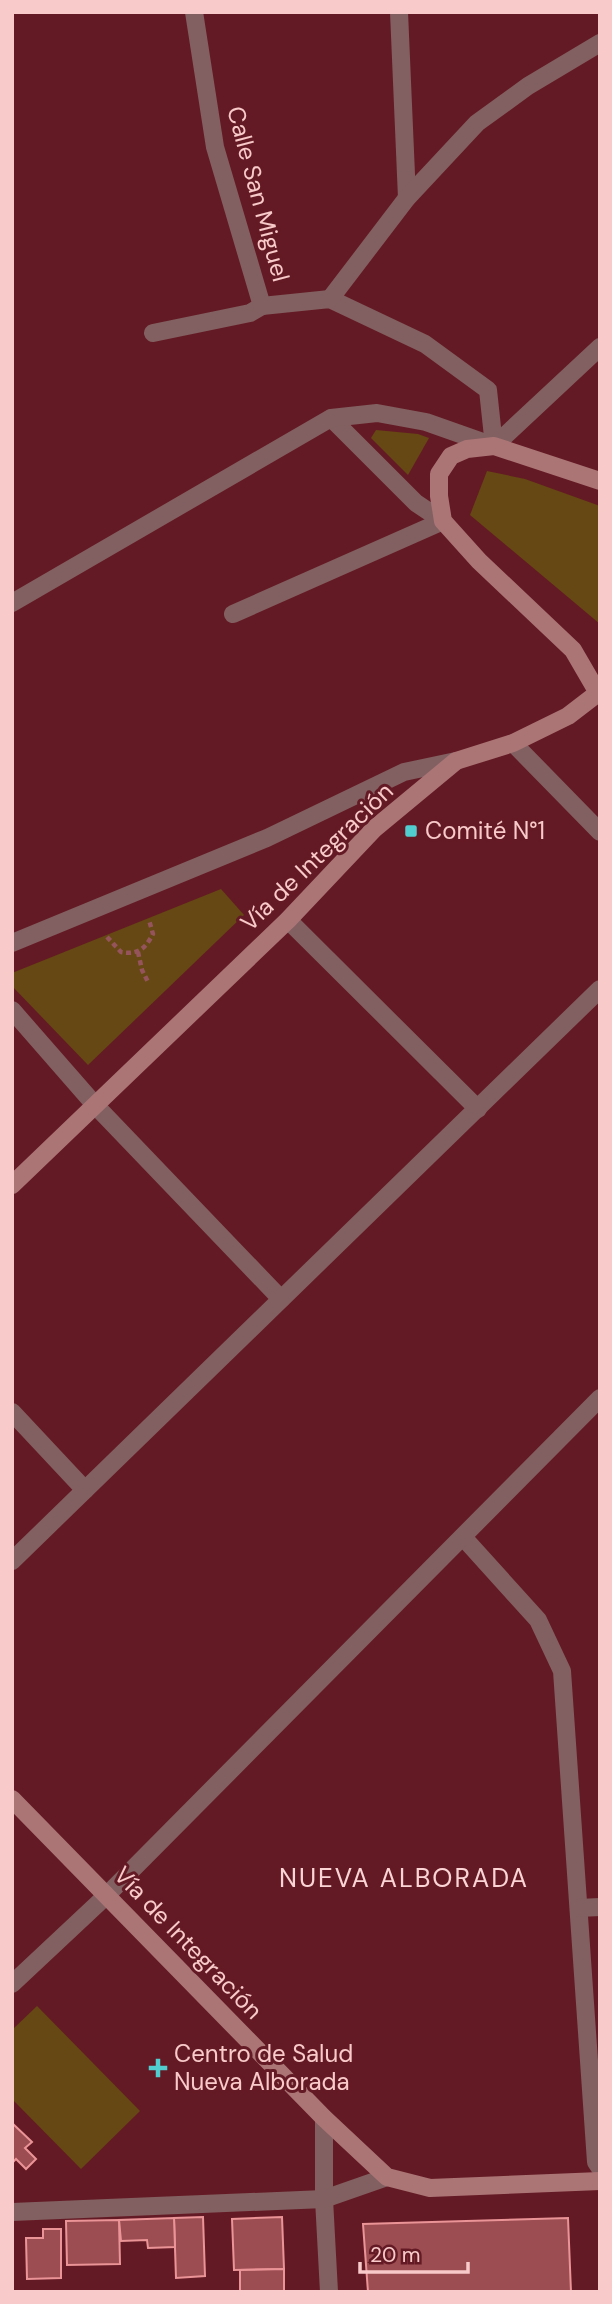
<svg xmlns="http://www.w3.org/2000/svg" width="612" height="2304" viewBox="0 0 612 2304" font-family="'DM Sans',sans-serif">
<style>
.green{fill:#654813}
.building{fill:#9c4d52;stroke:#eb9497;stroke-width:2}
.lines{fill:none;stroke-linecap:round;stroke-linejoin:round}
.path{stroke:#95545b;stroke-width:4.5;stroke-dasharray:5 3.5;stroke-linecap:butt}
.service{stroke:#826061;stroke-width:18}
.pedestrian{stroke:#826061;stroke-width:18}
.minor{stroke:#826061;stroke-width:18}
.secondary{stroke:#ab7576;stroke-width:18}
.poi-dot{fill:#52cdcf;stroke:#641a24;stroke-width:2.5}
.labels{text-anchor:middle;stroke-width:6;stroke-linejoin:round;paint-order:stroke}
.street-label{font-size:24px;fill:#f8caca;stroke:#641a24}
.poi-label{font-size:24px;fill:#f8caca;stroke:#641a24;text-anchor:start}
.neighbourhood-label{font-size:26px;letter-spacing:2px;fill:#fbd5d6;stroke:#641a24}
</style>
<rect width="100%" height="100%" fill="#641a24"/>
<!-- green -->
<g class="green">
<polygon points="376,430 418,434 429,438 408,475 371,438"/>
<polygon points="487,471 525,479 600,506 600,624 470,515"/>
<polygon points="221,889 244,915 88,1065 12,986 12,973"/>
<polygon points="37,2006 140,2111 81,2169 12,2099 12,2030"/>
</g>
<!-- building -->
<g class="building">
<polygon points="12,2123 32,2142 25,2148 36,2159 26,2169 16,2159 12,2163"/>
<polygon points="203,2217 205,2276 176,2278 174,2218"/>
<polygon points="282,2217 284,2269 234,2270 232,2219"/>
<polygon points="174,2218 175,2247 148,2248 147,2240 121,2241 119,2220"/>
<polygon points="568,2218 571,2292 368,2292 363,2224"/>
<polygon points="119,2220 120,2264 67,2265 66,2221"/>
<polygon points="43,2229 61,2229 61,2278 27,2279 26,2238 43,2238"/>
<polygon points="284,2269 284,2292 240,2292 240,2270"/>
</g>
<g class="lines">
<!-- path -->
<g class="path">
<path d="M107 937 121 952C138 955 145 949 153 934L149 920"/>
<polyline points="138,952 142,970 148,982"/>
</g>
<!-- service -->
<polyline class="service" points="233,614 443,521"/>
<!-- pedestrian -->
<polyline class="pedestrian" points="153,333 250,313 262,306"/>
<!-- minor -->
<g class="minor">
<polyline points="194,12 215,147 262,306 330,299 425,344 488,390 494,446"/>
<polyline points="399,12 407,198"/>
<polyline points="330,299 407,198 477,123 528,86 600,43"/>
<polyline points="331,418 416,503 443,521"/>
<polyline points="494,446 600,347"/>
<polyline points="12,603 331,418 377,413 426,422 494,446"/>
<polyline points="513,743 600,832"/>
<polyline points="288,920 478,1109"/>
<polyline points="12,943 267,838 404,772 456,761"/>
<polyline points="12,1010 95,1105 281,1299"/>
<polyline points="12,1412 85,1490"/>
<polyline points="463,1537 538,1620 562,1671 596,2162 600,2168"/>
<polyline points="12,1561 600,989"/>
<polyline points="579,1908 600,1907"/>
<polyline points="12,1984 107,1895 600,1398"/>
<polyline points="324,2118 324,2199 329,2292"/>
<polyline points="12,2212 324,2199 387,2177"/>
</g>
<!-- secondary -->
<g class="secondary">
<polyline points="12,1185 288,920 374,829 456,761 513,743 568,716 598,693 573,650 479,561 443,521 439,496 439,474 451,456 467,449 494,446 600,481"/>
<polyline points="12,1799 324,2118 387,2177 430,2188 600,2181"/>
</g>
</g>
<!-- markers -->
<g class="poi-dot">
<rect x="404" y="824" width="14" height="14" rx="3.5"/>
<path d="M154.5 2057.5h7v7h7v7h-7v7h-7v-7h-7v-7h7z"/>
</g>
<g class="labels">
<!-- street labels -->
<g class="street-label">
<text transform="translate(258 194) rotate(75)" y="8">Calle San Miguel</text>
<text transform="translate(317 857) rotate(-44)" y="8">Vía de Integración</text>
<text transform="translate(188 1943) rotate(46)" y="8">Vía de Integración</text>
</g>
<!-- poi labels -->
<g class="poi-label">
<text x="425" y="839">Comité N°1</text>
<text x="174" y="2062">Centro de Salud<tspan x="174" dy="28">Nueva Alborada</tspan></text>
</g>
<!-- neighbourhood labels -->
<g class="neighbourhood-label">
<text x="404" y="1887">NUEVA ALBORADA</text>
</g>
</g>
<!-- border -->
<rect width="612" height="2304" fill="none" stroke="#f8caca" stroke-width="28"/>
<!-- scale -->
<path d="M360 2262v10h108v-10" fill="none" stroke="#f8caca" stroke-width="3.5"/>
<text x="370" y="2262" font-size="21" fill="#f8caca" stroke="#641a24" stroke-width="5" paint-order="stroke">20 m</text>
</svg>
